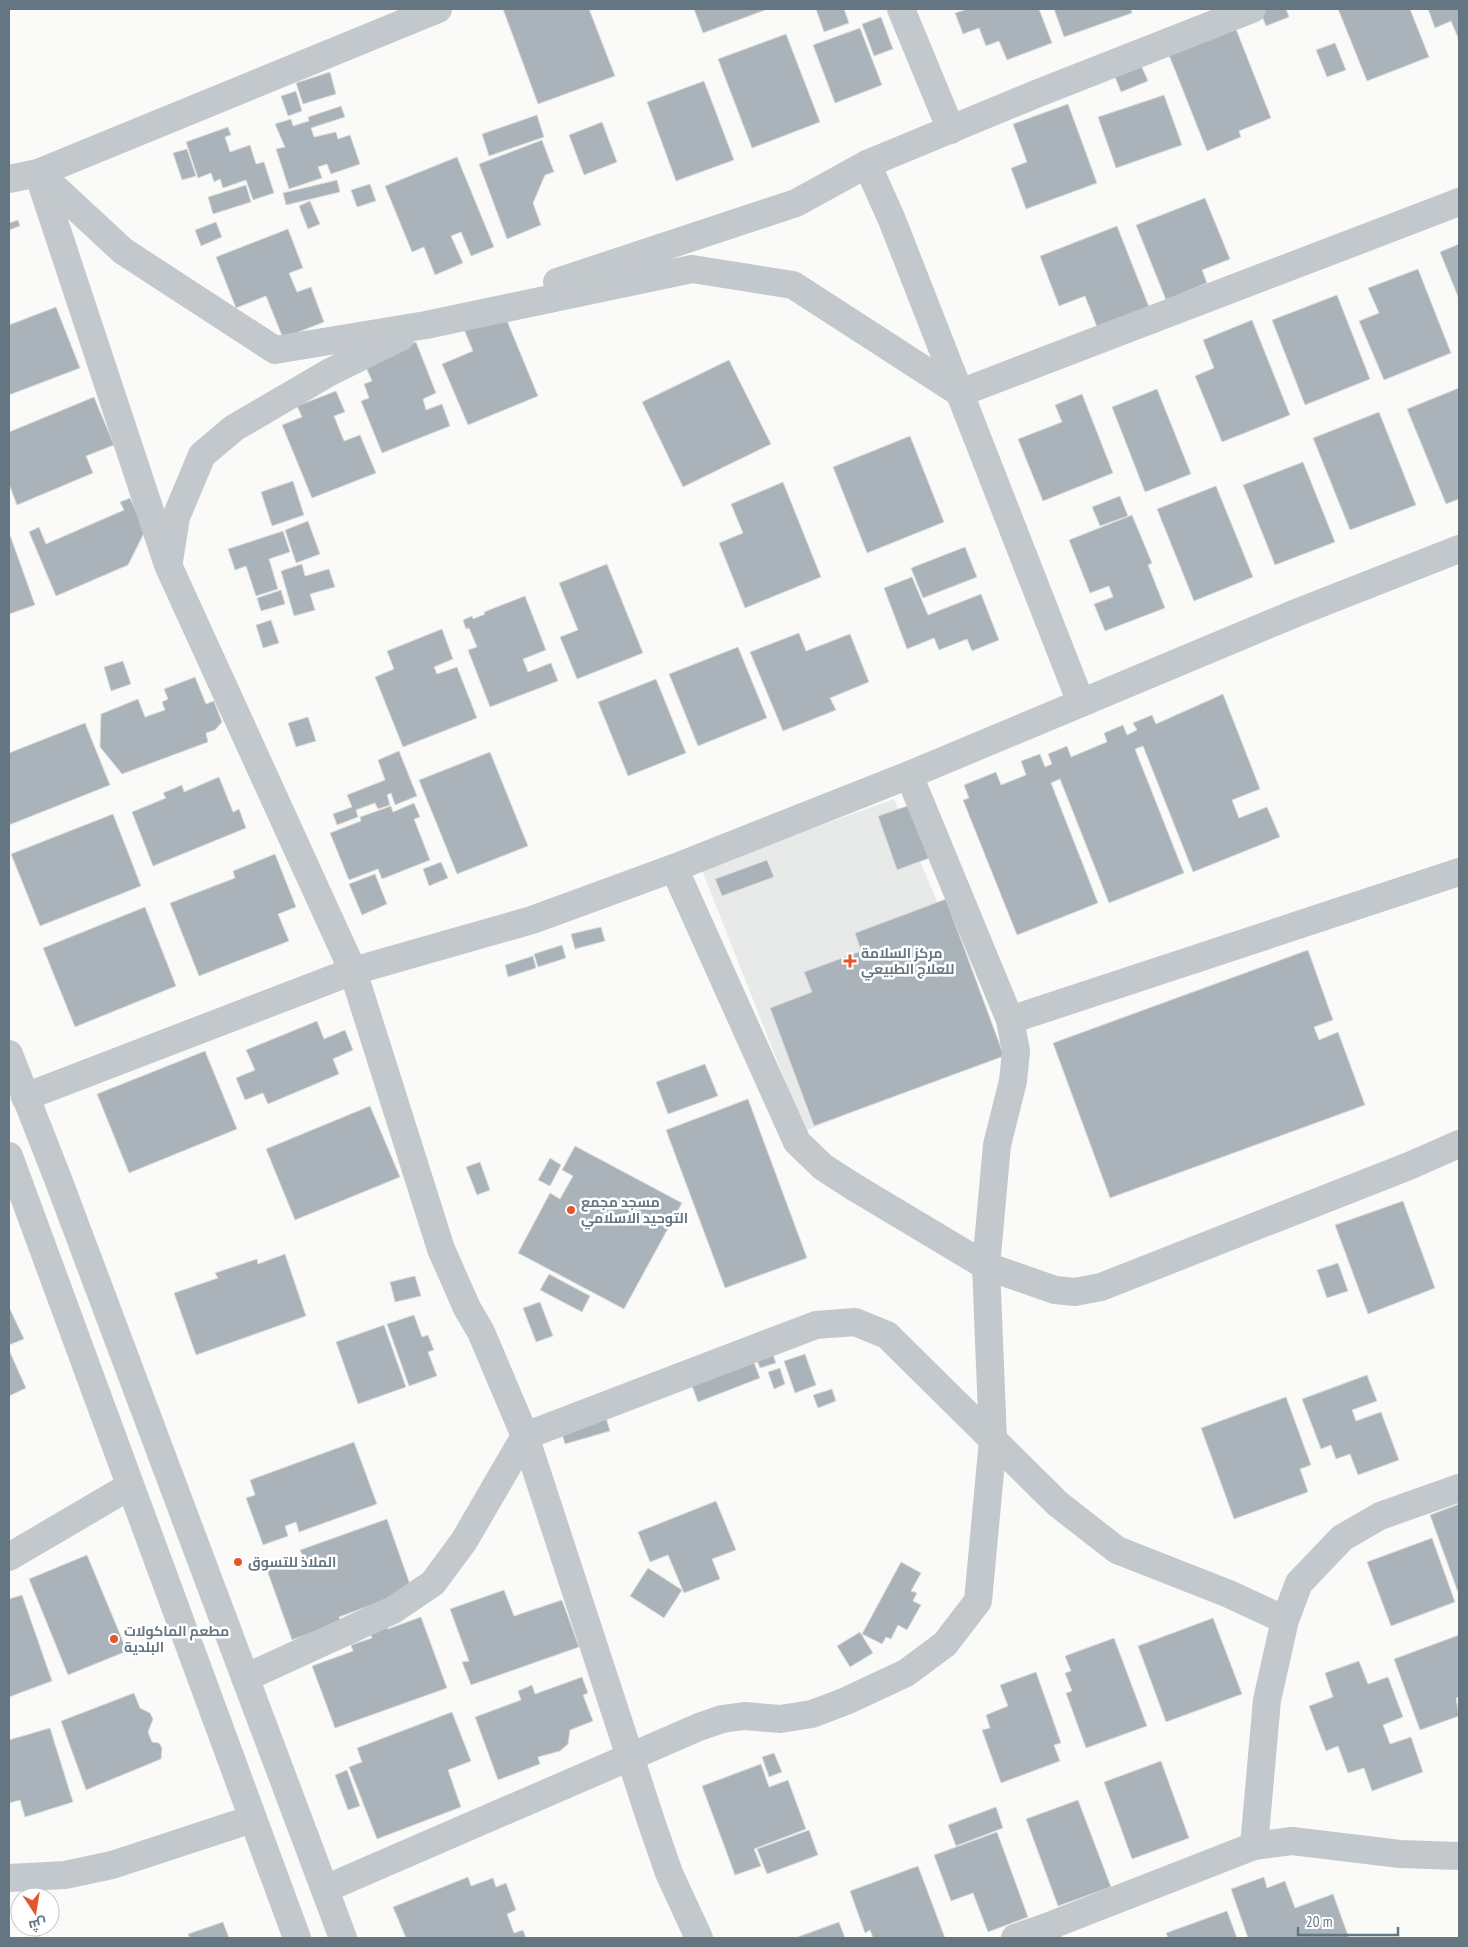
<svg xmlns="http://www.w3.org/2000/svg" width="1468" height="1947" viewBox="0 0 1468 1947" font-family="'PT Sans Narrow',Cairo,sans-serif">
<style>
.built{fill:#e8e9e9}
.building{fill:#aab3b9;stroke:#dcdcda}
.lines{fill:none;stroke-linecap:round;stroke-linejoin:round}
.minor{stroke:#c3c8cc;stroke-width:28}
.tertiary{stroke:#c3c8cc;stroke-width:28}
.poi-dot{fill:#e4572e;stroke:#fff;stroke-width:2}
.labels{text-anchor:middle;stroke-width:5;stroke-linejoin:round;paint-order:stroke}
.poi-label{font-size:14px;font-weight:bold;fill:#657683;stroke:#fff;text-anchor:start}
</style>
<rect width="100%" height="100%" fill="#fafaf8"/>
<!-- built -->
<polygon class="built" points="894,799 1001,1054 805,1131 701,868"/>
<!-- building -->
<g class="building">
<polygon points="503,9 589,9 615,76 538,104"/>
<polygon points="694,9 768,9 703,33"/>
<polygon points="816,9 844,9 849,23 824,32"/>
<polygon points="968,9 1039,9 1052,43 1007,60 999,41 986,46 979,28 963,34 955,13"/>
<polygon points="1054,9 1131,9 1132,13 1064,37"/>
<polygon points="1259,9 1286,9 1289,17 1266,26"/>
<polygon points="1338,9 1410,9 1429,57 1367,81"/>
<polygon points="1428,9 1459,9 1459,40 1451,21 1435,28"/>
<polygon points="881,17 893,49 874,56 862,24"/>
<polygon points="1234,24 1271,118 1239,131 1241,137 1207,151 1167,50"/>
<polygon points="860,28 882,85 835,103 813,45"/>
<polygon points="786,34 820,122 752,148 718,59"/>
<polygon points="1335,43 1346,70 1327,77 1316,50"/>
<polygon points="1137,56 1148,81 1121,92 1111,67"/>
<polygon points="330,72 336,94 303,104 296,83"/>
<polygon points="704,81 734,160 676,181 647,102"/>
<polygon points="296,91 302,111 288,116 281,96"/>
<polygon points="1164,95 1182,145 1116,168 1098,117"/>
<polygon points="1068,104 1097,183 1026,209 1011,168 1027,162 1013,124"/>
<polygon points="341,106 345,117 311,128 314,137 336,132 338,139 350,135 360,164 331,174 327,164 318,167 322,178 289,189 276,149 285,147 275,124 291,119 293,126 309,121 308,117"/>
<polygon points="537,115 544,137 489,156 482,134"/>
<polygon points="602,122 617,162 584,175 569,135"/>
<polygon points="228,127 231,135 225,137 230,152 250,145 256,164 264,162 274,193 253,200 246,180 223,188 220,179 214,182 211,173 198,178 186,142"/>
<polygon points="542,140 554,172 545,175 533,203 541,225 507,239 479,164"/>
<polygon points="187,149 196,176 182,180 173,153"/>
<polygon points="457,157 494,247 471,256 461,232 451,236 463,263 435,275 424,247 412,252 385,186"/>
<polygon points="337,180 340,192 286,205 283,193"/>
<polygon points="370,184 376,201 357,207 351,190"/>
<polygon points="246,185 251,202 213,214 208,197"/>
<polygon points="1205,198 1230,259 1202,270 1207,283 1166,300 1136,225"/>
<polygon points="310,201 320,224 308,229 299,206"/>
<polygon points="18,220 20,226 9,230 9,223"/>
<polygon points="216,222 222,237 201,246 195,230"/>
<polygon points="1117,226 1151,312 1099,332 1085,296 1059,306 1040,256"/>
<polygon points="288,229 303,268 289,273 297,292 311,287 324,322 283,338 266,296 236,308 216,257"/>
<polygon points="1459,244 1459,299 1440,252"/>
<polygon points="1418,269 1451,353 1384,380 1359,321 1379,313 1368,288"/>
<polygon points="1337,295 1370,379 1305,405 1272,320"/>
<polygon points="56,307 80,368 9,395 9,325"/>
<polygon points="503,311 538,396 468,425 442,364 473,351 463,327"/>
<polygon points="1252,320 1290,415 1222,442 1195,376 1214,368 1203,340"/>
<polygon points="416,342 436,393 423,399 426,410 442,404 450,426 382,453 361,401 369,398 364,384 372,381 365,365 376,357"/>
<polygon points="729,360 771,444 683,487 642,402"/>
<polygon points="1459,388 1459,499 1446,504 1407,409"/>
<polygon points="1157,389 1191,474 1145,492 1112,407"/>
<polygon points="336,391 345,412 334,416 344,441 360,435 376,473 312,498 282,425 302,417 297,406"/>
<polygon points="1082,394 1113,473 1043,501 1018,439 1062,422 1055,405"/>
<polygon points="94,397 114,445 86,456 93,473 17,505 9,484 9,432"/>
<polygon points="1379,412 1416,505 1350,530 1313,438"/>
<polygon points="910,436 944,522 867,553 833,467"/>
<polygon points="1303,462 1335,542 1275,565 1243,485"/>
<polygon points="293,481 304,515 272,526 261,492"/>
<polygon points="783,482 821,577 745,608 719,543 743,533 731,504"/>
<polygon points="1216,486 1253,577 1194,601 1157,509"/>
<polygon points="1120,496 1128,516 1100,526 1092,507"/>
<polygon points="130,498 145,531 128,565 56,596 29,532 39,527 46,544 124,510 120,502"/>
<polygon points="1132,515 1152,563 1148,565 1165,608 1105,631 1094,604 1113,597 1109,586 1090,593 1069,540"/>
<polygon points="308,521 320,554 296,563 285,530"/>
<polygon points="283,531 290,552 269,559 278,589 256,596 246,566 235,570 228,549"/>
<polygon points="10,535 35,605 9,614 9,536"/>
<polygon points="965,547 977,577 923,598 911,568"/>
<polygon points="302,564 305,576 329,569 335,587 310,594 315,610 294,616 281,571"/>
<polygon points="607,564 643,653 577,679 560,637 578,630 559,583"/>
<polygon points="912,577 928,615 981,594 999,640 972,651 967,639 939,650 934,638 907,649 884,588"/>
<polygon points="281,590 285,604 261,611 257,598"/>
<polygon points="525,596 546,650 523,659 528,672 551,663 558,681 490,707 468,650 477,647 469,628 466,629 463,620 472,616 473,619 485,614 484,612"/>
<polygon points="271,620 279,643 263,648 256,625"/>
<polygon points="442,629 453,659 434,667 437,674 457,667 477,718 403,747 375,677 394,669 387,651"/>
<polygon points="799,633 806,651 850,634 869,682 830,698 836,710 783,731 750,652"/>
<polygon points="738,647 767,718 698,746 669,674"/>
<polygon points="123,661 131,684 111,691 104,667"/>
<polygon points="195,677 206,704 214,701 222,722 215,730 206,733 208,742 122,774 100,747 101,714 138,699 145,717 165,710 162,702 168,699 164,689"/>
<polygon points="656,679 686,753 628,776 598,702"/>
<polygon points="1223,694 1260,789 1232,800 1239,818 1267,807 1280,837 1193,872 1143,746 1135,749 1184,873 1109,903 1060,779 1051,783 1098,903 1017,935 963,800 969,798 964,785 996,772 1001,785 1026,775 1021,761 1040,754 1045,767 1052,764 1048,754 1067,746 1071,757 1107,742 1104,733 1123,725 1127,735 1137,730 1133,723 1152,715 1156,724"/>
<polygon points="308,717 316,741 296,747 288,723"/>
<polygon points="85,723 110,785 9,825 9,753"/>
<polygon points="399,751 417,796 395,805 391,793 387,795 390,805 378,809 375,803 356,810 358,817 337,825 333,814 352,807 347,795 385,780 378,760"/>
<polygon points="490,752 528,846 457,874 419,780"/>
<polygon points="219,777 233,812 239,809 246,828 153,866 132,812 166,798 163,793 182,785 184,792"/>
<polygon points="414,803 420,817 414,819 430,860 382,879 378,869 349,880 330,833 361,821 360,817 391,806 393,812"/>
<polygon points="916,803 935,856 897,870 878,816"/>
<polygon points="113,814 141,886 40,926 11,854"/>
<polygon points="275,854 296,907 278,914 289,941 199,976 170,903 235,878 233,871"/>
<polygon points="767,860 774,877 722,896 715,879"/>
<polygon points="441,862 448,878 429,886 423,869"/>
<polygon points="375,874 387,904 362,915 349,884"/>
<polygon points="946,899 1004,1056 814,1126 770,1008 812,992 804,972 861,951 855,933"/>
<polygon points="145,907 176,986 75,1027 43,948"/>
<polygon points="601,927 605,941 575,949 571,934"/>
<polygon points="562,945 566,958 538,967 534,954"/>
<polygon points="1308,950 1333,1020 1314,1027 1319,1040 1338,1032 1365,1105 1110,1198 1053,1043"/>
<polygon points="533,956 536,968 508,977 505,965"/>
<polygon points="317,1021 324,1039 345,1030 353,1050 333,1059 339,1074 268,1104 263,1093 245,1100 236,1078 255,1070 246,1050"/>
<polygon points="205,1051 237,1129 129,1173 97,1094"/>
<polygon points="705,1064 718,1096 668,1114 656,1082"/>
<polygon points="748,1099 807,1258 725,1288 666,1130"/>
<polygon points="370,1106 400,1177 295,1220 266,1149"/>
<polygon points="575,1146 682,1203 624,1309 518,1253 550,1193 560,1199 573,1176 562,1170"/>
<polygon points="550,1158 561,1165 550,1186 538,1180"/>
<polygon points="480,1162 490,1190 477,1195 466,1167"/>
<polygon points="1403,1201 1435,1288 1368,1314 1335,1225"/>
<polygon points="285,1254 306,1316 196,1355 174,1293 218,1278 215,1273 257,1259 258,1264"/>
<polygon points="1338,1263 1348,1291 1327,1298 1317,1270"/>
<polygon points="549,1274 590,1296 582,1312 540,1290"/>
<polygon points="415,1276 421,1296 395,1302 390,1282"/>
<polygon points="540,1302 553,1336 536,1342 523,1308"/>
<polygon points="9,1307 24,1339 9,1345"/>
<polygon points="414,1315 422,1337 428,1335 434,1350 428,1352 437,1376 409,1386 387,1324"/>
<polygon points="384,1325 406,1387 358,1404 336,1342"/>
<polygon points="9,1350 26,1388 9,1396"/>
<polygon points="771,1350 776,1363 760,1368 755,1355"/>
<polygon points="805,1354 816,1385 795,1393 784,1361"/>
<polygon points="751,1355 760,1378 698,1402 689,1378"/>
<polygon points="780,1368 785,1384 774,1389 768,1372"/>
<polygon points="1367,1375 1377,1401 1352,1410 1356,1421 1381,1412 1399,1460 1358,1475 1350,1454 1336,1459 1331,1445 1321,1449 1302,1399"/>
<polygon points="832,1389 836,1401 818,1408 813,1395"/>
<polygon points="1286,1397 1311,1465 1300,1469 1308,1492 1234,1519 1201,1428"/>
<polygon points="604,1411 610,1431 565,1444 559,1424"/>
<polygon points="354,1442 377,1504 299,1532 296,1522 285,1526 288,1536 263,1545 246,1498 255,1495 250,1480"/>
<polygon points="716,1501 736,1550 712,1559 720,1579 684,1593 668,1555 650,1562 638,1532"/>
<polygon points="1459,1504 1459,1595 1430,1515"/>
<polygon points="387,1519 412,1590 339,1617 341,1622 292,1640 267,1570 303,1557 300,1550"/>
<polygon points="1432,1538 1455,1602 1391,1626 1367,1562"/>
<polygon points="87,1555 127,1651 68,1675 29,1579"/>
<polygon points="901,1562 921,1573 911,1591 917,1593 913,1601 921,1605 907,1630 898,1625 891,1639 886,1637 882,1644 862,1634"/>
<polygon points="648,1568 682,1590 664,1618 630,1596"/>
<polygon points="504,1590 514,1616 562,1600 579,1647 471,1685 462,1662 469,1661 450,1609"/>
<polygon points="22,1595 52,1681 9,1697 9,1599"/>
<polygon points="421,1617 447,1688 335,1728 312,1666 353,1651 351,1645 372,1638 368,1627 385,1621 388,1629"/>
<polygon points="1213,1618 1242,1694 1166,1722 1138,1646"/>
<polygon points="860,1632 873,1653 850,1667 837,1646"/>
<polygon points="1459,1635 1459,1697 1456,1698 1459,1716 1420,1730 1394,1659"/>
<polygon points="1114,1638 1147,1726 1086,1748 1066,1693 1072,1691 1065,1673 1071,1671 1065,1656"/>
<polygon points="1359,1661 1368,1684 1388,1677 1403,1717 1383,1725 1390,1744 1411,1737 1423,1772 1372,1791 1364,1768 1348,1773 1338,1746 1326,1751 1309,1706 1333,1697 1325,1673"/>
<polygon points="1036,1672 1061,1743 1054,1745 1060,1761 1001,1783 982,1730 990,1728 986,1715 1008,1706 1000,1685"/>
<polygon points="582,1677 588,1693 583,1695 593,1721 570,1730 568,1744 560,1751 538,1757 540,1764 498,1780 475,1717 521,1700 518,1691 532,1685 535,1694"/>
<polygon points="134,1693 140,1708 150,1713 153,1719 148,1732 152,1742 159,1743 162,1748 161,1759 86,1790 61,1721"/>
<polygon points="452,1712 471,1761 448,1770 461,1807 377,1839 349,1767 362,1762 357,1748"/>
<polygon points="50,1728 73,1802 25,1817 20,1800 9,1803 9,1740"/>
<polygon points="774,1753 782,1772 769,1777 762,1757"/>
<polygon points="1161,1761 1189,1838 1132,1859 1104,1782"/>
<polygon points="761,1764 769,1787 788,1780 806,1829 754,1849 761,1866 735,1875 702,1786"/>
<polygon points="347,1770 360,1806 348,1810 335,1775"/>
<polygon points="1078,1800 1111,1887 1058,1906 1026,1819"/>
<polygon points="996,1807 1003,1828 956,1846 948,1825"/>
<polygon points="809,1830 818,1855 767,1874 757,1849"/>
<polygon points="997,1832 1028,1917 988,1932 973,1893 951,1901 934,1855"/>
<polygon points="918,1866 945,1938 873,1938 870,1930 865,1933 850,1891"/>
<polygon points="468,1877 471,1886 493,1878 496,1887 506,1883 516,1910 507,1914 514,1933 523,1930 526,1938 406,1938 393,1907"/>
<polygon points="1264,1877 1267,1888 1285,1881 1295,1908 1333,1894 1349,1938 1248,1938 1231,1889"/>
<polygon points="1227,1911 1237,1938 1168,1938 1166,1933"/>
<polygon points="223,1922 229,1938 190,1938 188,1934"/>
<polygon points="839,1922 845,1938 795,1938"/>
</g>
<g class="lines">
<!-- minor -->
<g class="minor">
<polyline points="901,9 951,130"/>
<polyline points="867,164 892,220 1081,703"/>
<polyline points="38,173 168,565 353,971 441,1249 467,1308 481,1332 525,1436 651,1821 669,1873 699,1938"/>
<polyline points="40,174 123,251 275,350 426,325 692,269 793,285 960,393 1459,202"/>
<polyline points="9,179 38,173 438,9"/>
<polyline points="557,282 796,203 867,164 1036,94 1252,9"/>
<polyline points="169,561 176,517 202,455 234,428 330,372 401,337"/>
<polyline points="674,868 797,1142 823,1167 854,1187 986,1266 1055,1290 1075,1292 1101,1287 1409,1166 1459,1144"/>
<polyline points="1010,1020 1459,872"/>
<polyline points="25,1097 353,971 532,920 674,868 909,775 1296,613 1459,549"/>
<polyline points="9,1557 130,1486"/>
<polyline points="245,1678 393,1610 433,1583 464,1541 525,1436 816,1325 855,1322 887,1335 1058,1504 1117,1550 1229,1594 1285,1620"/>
<polyline points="1254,1846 1267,1700 1285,1620 1299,1583 1342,1538 1380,1516 1459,1488"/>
<polyline points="9,1878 65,1875 112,1865 252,1819"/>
<polyline points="325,1889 699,1727 722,1719 744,1716 780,1719 812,1714 846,1701 906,1673 945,1644 978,1601 993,1440 986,1266 997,1145 1013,1081 1016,1051 1010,1020 909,775"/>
<polyline points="1044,1928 1254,1846 1292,1841 1400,1854 1459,1856"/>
<polyline points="1015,1938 1044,1928 1048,1938"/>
</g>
<!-- tertiary -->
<g class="tertiary">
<polyline points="9,1054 58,1179 343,1938"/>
<polyline points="9,1156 297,1938"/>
</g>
</g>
<!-- markers -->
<g class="poi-dot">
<path d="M847.5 953.5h5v5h5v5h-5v5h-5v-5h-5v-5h5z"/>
<circle cx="571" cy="1210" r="5"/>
<circle cx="238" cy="1562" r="5"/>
<circle cx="114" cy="1639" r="5"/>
</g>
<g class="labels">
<!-- poi labels -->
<g class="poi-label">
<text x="861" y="958">مركز السلامة<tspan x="861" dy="16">للعلاج الطبيعي</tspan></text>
<text x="581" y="1207">مسجد مجمع<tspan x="581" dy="16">التوحيد الاسلامي</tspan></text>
<text x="248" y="1567">الملاذ للتسوق</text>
<text x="124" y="1636">مطعم الماكولات<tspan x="124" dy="16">البلدية</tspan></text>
</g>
</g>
<!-- border -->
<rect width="1468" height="1947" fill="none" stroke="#657683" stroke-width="20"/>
<!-- north arrow -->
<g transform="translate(35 1912) rotate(168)"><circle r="24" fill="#ffffff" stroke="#c1c8cd"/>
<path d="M0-4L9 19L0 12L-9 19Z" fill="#e4572e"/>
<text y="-8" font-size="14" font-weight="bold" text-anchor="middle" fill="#657683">ش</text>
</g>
<!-- scale -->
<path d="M1298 1927v8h100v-8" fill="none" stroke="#657683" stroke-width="2.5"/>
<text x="1306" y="1927" font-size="15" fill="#657683" stroke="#ffffff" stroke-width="4" paint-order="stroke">20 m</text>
</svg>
